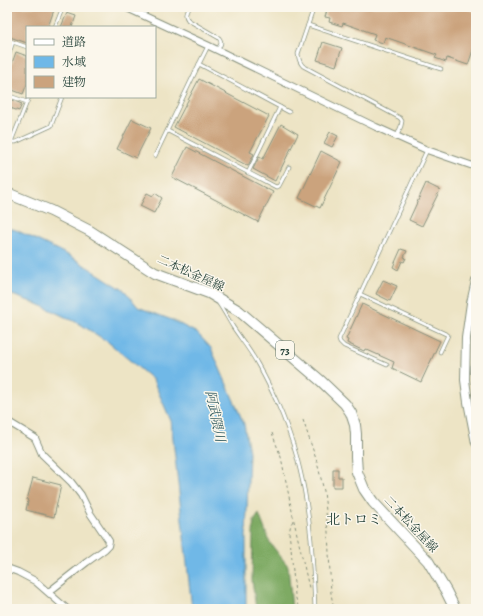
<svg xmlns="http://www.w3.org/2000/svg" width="483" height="616" viewBox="0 0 483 616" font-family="Alegreya,'Noto Serif JP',serif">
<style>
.forest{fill:#7eaa63;stroke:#4e744c}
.water{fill:#6fb8e7;stroke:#477a8e}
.building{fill:#cba37d}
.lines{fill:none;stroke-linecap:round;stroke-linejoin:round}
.service-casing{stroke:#86907c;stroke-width:4.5}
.minor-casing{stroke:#86907c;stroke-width:8}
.tertiary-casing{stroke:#86907c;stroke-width:10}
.primary-casing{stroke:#86907c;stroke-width:12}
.path{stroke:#86907c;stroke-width:1;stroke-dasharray:3 3;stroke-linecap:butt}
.service{stroke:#fff;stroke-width:3}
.minor{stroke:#fff;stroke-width:6}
.tertiary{stroke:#fff;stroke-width:8}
.primary{stroke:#fff;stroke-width:10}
.labels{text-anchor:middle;stroke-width:3;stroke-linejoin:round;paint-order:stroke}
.shield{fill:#fbf7ec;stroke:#61756b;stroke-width:1}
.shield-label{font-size:11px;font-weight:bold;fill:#1f3d34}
.street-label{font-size:12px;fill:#1f3d34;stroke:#fbf7ec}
.water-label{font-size:13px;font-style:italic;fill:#335c61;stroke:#fbf7ec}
.quarter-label{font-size:14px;fill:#1f3d34;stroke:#fbf7ec}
</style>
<rect width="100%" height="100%" fill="#fbf7ec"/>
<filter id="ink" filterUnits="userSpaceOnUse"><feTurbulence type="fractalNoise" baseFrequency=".025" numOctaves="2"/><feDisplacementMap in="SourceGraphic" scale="8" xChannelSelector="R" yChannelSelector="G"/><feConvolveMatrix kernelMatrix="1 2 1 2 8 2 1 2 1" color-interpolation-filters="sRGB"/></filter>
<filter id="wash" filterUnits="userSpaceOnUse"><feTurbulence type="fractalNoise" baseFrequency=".012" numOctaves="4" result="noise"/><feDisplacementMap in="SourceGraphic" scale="16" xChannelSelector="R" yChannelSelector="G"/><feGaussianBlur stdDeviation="0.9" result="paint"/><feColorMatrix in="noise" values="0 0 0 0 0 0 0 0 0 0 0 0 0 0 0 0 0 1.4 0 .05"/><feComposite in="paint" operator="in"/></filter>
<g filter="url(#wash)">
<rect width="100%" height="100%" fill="#ede4c5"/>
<!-- forest -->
<polygon class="forest" points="259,514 270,543 288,566 292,609 256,609 252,580 253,534 254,521"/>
<!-- water -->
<polygon class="water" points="7,228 16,230 70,256 125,291 138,307 172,320 197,333 211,348 244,424 249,452 246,538 246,609 192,609 171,421 153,380 108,342 80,324 40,305 7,293"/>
<g id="blocks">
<!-- building -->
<g class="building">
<polygon points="7,7 55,7 48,27 27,27 27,43 7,36"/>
<polygon points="328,7 462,7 476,12 476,41 468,65 447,58 446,62 435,58 437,55 385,37 383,43 373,40 375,34 343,23 342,26 329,22 330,18 325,17"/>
<polygon points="67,13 76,16 72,27 61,27"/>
<polygon points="323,42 342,48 336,66 317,60"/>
<polygon points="16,52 27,56 27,84 23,94 7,88 7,77"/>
<polygon points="199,79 269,116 250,152 254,154 248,166 174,127"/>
<polygon points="7,98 22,104 19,111 7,107"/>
<polygon points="132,119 151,128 136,158 117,149"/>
<polygon points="281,124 298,134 275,181 253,169 259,157 263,159"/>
<polygon points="330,132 338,136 332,147 324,143"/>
<polygon points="187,147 273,192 258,222 172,177"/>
<polygon points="321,151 342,162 320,208 299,198"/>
<polygon points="426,183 440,190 422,226 409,220"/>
<polygon points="147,193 153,196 155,193 162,198 154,213 140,206"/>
<polygon points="401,249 407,251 404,257 406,258 404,262 402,261 398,270 393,267"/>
<polygon points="383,280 397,286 390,301 376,294"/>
<polygon points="362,304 440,341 421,382 392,368 394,362 365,349 364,351 347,343 348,340 346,339"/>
<polygon points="333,469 338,469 338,477 342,477 342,487 333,487"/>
<polygon points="33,478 61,485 54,517 26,510 28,501 27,500"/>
</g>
</g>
</g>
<g filter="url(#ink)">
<use href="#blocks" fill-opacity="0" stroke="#86907c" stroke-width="1"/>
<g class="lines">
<!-- service casing -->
<g class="service-casing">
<g id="service">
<path d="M188 7C186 12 184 15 188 20L219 38C223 43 220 46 217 50"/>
<path d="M314 7 298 54C299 59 299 62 303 66L400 118 402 121 401 126 397 136"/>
<polyline points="308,25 441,69"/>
<polyline points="55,27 63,7"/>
<polyline points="7,40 27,47"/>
<polyline points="7,59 13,42"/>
<polyline points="199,64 289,112"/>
<polyline points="7,95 27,102"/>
<polyline points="168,131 276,187 279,186 289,167"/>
<polyline points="7,141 11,142 29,97"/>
<polyline points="11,142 16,142 51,126 62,97"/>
<polyline points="155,156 199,64 208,46"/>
<polyline points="248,173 280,107"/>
<polyline points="360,294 448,335 440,352"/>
<path d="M219 304C224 311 228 319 233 327 241 339 250 350 257 363 275 394 292 434 300 470 311 515 313 562 315 609"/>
<polyline points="387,365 344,346 340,342 339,339 427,150"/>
</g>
</g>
<!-- minor casing -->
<g class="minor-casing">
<g id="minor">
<polyline points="125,7 209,46 376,127 427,150 476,167"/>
<polyline points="7,421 35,438 39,447 42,454 71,482 81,495 90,513 109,541 108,546 105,549 87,562 50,591"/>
<polyline points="7,568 18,572 35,581 67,609"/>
</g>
</g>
<!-- tertiary casing -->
<g class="tertiary-casing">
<polyline id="tertiary" points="476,281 471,303 466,338 465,380 468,402 476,443"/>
</g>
<!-- primary casing -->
<g class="primary-casing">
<polyline id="primary" points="7,193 51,211 90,231 155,273 209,293 239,311 321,381 345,404 351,413 355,425 356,434 356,457 357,472 364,489 373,502 428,561 446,591 455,609"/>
</g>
<!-- path -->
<g class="path">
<polyline points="303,420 317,462 324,491 328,532 331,594 334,609"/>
<polyline points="272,433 281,457 294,521 309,588"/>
<polyline points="293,521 291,524 289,533 291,548 295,595 299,609"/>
</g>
<!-- service -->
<use href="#service" class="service"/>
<!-- minor -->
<use href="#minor" class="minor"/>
<!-- tertiary -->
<use href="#tertiary" class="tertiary"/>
<!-- primary -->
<use href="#primary" class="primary"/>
</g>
</g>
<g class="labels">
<!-- shield labels -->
<rect class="shield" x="276" y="341" width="18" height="18" rx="3"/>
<g class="shield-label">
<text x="285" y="354">73</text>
</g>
<!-- street labels -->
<g class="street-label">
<text transform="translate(191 273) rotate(24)" y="4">二本松金屋線</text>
<text transform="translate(411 524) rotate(47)" y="4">二本松金屋線</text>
</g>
<!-- water labels -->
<g class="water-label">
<text transform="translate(216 416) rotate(78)" y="5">阿武隈川</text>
</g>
<!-- quarter labels -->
<g class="quarter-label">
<text x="354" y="524">北トロミ</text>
</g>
</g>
<!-- margin -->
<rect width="483" height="616" fill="none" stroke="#fbf7ec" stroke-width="24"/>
<!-- legend -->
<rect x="26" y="26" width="130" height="72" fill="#fbf7ec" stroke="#a3ada2"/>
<rect x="34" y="39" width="20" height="6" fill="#ffffff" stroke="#a3ada2"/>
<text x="62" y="46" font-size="12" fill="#1f3d34">道路</text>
<rect x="34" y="56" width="20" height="12" fill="#6fb8e7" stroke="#a3ada2"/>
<text x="62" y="66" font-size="12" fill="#1f3d34">水域</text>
<rect x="34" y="76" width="20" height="12" fill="#cba37d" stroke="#a3ada2"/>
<text x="62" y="86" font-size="12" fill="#1f3d34">建物</text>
</svg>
